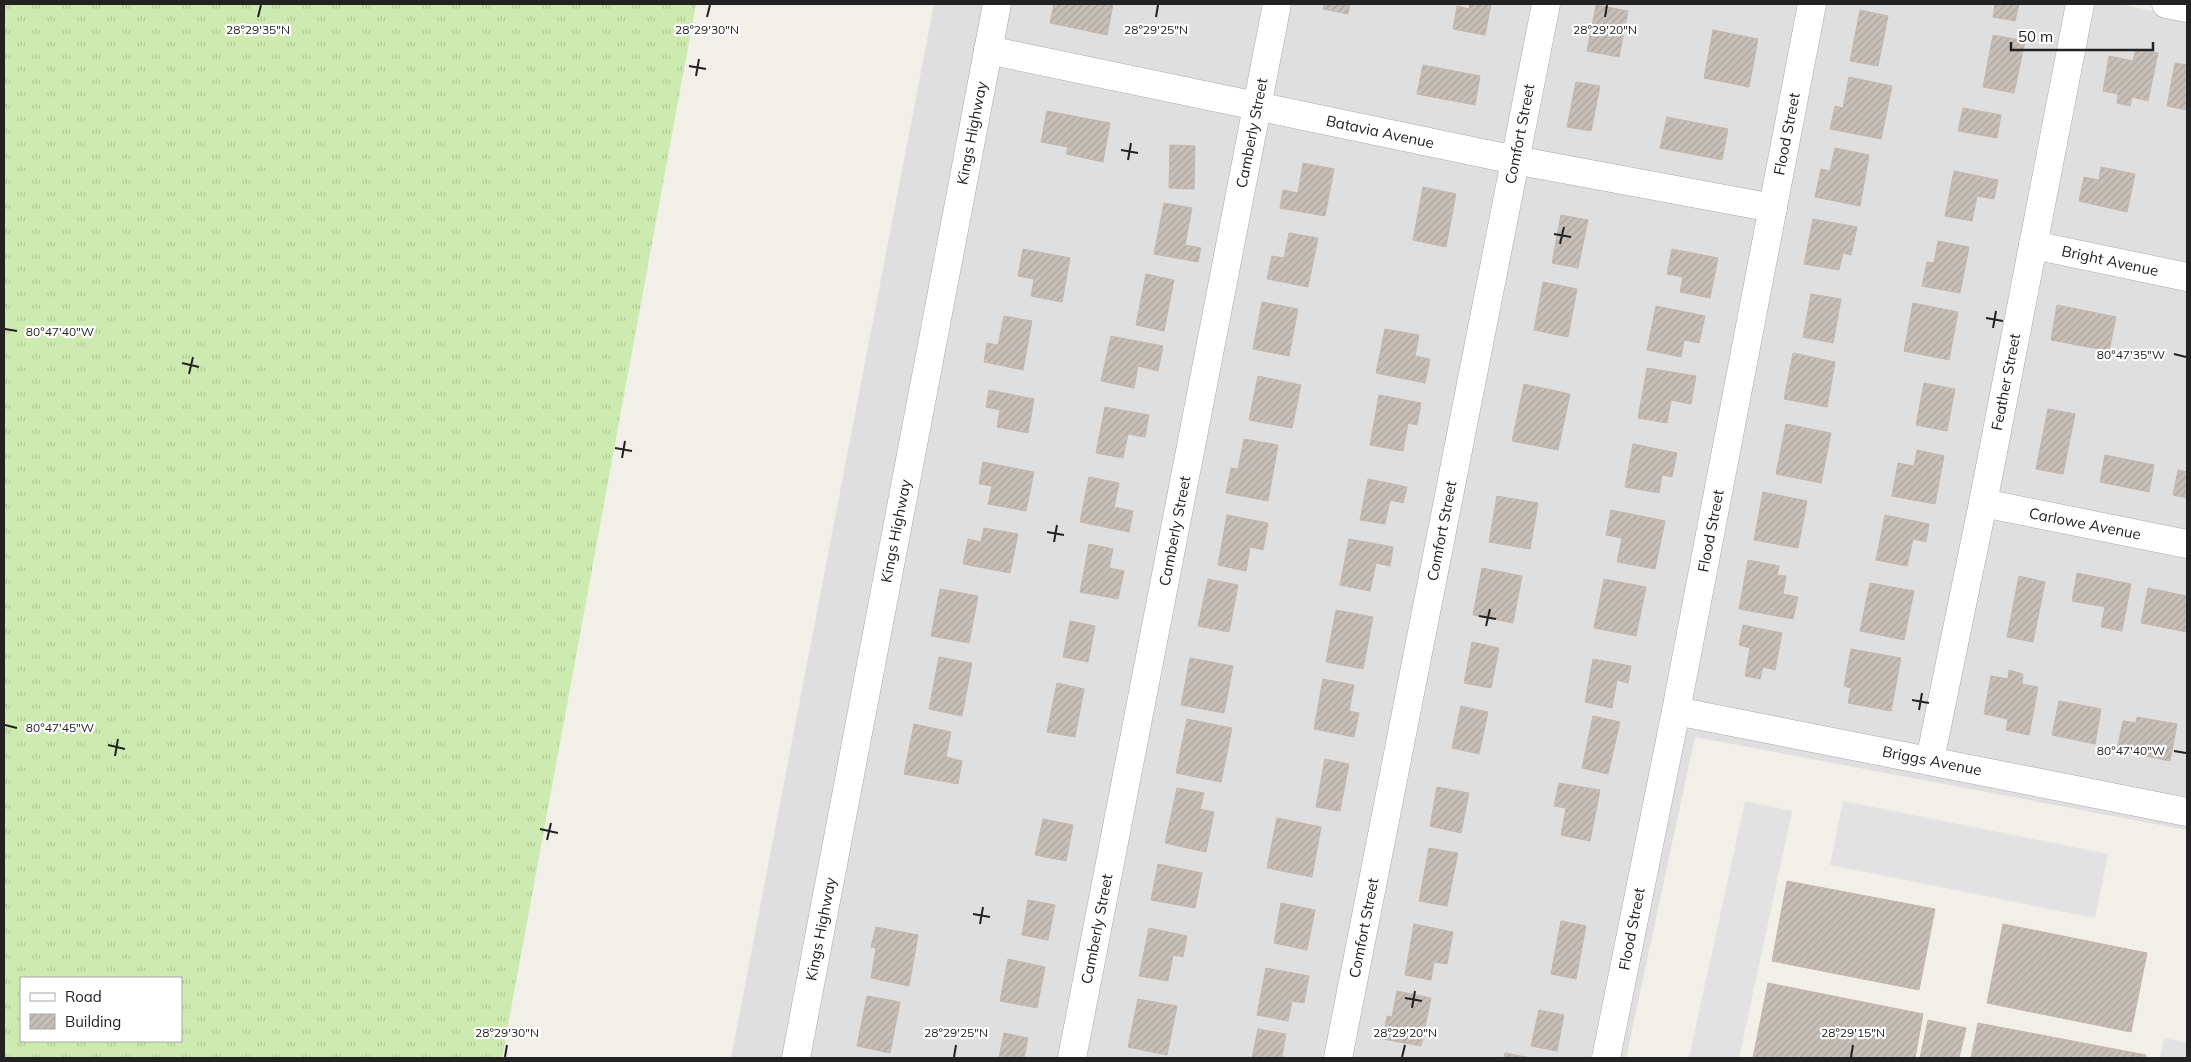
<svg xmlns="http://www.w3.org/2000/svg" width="2191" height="1062" viewBox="0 0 2191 1062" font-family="Mulish,sans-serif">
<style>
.residential{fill:#e0dfdf}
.grass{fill:url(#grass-tufts);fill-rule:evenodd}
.parking{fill:#e2e2e2}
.building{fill:url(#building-hatch);stroke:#c4b6ab}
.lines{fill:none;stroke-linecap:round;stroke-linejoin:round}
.minor-casing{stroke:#a9a9a9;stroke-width:29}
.minor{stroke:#fff;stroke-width:28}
.ticks{fill:none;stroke:#222;stroke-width:2}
.labels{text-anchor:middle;stroke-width:4.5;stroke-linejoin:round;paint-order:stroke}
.street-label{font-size:15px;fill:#222;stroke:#fff}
.ticks-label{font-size:12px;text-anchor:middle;fill:#222;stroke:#fff;stroke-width:4.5;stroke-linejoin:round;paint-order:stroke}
</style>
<defs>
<pattern id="grass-tufts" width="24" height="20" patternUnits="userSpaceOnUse" patternTransform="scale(1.25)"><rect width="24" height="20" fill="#cdebb0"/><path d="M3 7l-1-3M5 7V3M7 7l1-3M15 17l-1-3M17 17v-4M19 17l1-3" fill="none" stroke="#b0c997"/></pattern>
<pattern id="building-hatch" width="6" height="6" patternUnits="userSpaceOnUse" patternTransform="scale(1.25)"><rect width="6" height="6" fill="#c7bfb8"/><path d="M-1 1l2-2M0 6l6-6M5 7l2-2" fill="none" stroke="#aba49e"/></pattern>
</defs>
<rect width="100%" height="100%" fill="#f2efe9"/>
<!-- residential -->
<g class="residential">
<polygon points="934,4 985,4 785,1058 731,1058"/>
<polygon points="1008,4 1266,4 1248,95 1001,43"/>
<polygon points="1289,4 1534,4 1506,148 1270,100"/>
<polygon points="1557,4 1800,4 1763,197 1528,153"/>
<polygon points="1823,4 2069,4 1921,748 1689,703"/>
<polygon points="2092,4 2119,4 2187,18 2187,267 2046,238"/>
<polygon points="997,62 1244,114 1061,1058 807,1058"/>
<polygon points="1266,119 1502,168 1327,1058 1083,1058"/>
<polygon points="1524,172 1760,216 1594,1058 1349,1058"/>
<polygon points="2042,257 2187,287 2187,534 1995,495"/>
<polygon points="1992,515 2187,554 2187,803 1943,753"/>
<polygon points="1685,723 2187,822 2187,830 1695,737 1626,1058 1617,1058"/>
</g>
<!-- grass -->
<path class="grass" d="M4 4H696L502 1058H4ZM21 978H181V1041H21Z"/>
<!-- parking -->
<g class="parking">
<polygon points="1745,801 1792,811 1739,1058 1689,1058"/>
<polygon points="1843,801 2108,854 2095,918 1830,865"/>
<polygon points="2164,1038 2187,1043 2187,1058 2160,1058"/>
</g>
<!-- building -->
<g class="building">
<polygon points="1054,4 1113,4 1107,35 1050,23"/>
<polygon points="1324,4 1350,4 1348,14 1323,9"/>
<polygon points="1470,4 1491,4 1485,35 1453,29 1457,6 1469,9"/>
<polygon points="1995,4 2019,4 2015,21 1993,17"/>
<polygon points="1596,5 1628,11 1619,57 1587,51"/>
<polygon points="1860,10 1888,16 1878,66 1850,61"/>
<polygon points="1713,30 1758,39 1749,87 1704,78"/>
<polygon points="1993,35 2025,41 2014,93 1983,87"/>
<polygon points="2136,49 2158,53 2148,101 2132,97 2130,106 2117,103 2118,94 2103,91 2109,56 2133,61"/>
<polygon points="2175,63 2187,65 2187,110 2167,106"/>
<polygon points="1423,65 1480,76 1475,105 1417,94"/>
<polygon points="1849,77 1892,86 1881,139 1830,129 1835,106 1843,108"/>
<polygon points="1576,82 1600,86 1591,131 1567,127"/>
<polygon points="1963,108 2001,115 1997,138 1958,131"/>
<polygon points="1047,111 1110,123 1103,162 1066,154 1068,147 1041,142"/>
<polygon points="1667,117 1728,129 1722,160 1660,148"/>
<polygon points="1170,145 1195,146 1194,189 1169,188"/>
<polygon points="1835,148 1869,155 1860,206 1815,197 1821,169 1830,171"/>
<polygon points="1303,163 1334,169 1325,216 1280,208 1283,190 1298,193"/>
<polygon points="2101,167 2135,174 2127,212 2079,201 2084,177 2099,180"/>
<polygon points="1954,171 1998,180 1994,199 1977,196 1972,221 1945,216"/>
<polygon points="1423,187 1456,194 1446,247 1413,240"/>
<polygon points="1164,203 1192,208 1185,245 1201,248 1198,262 1154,254"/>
<polygon points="1561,215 1588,220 1578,268 1552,263"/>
<polygon points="1813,219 1857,227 1851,255 1843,253 1839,270 1804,264"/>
<polygon points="1289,233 1318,238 1308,287 1267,279 1272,256 1284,258"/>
<polygon points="1938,241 1969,247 1960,293 1922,286 1927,262 1934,263"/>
<polygon points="1023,249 1070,258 1062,302 1031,296 1034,279 1018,276"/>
<polygon points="1672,249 1718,258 1710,298 1680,292 1683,277 1667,274"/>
<polygon points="1146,274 1174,280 1164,331 1136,325"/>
<polygon points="1543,282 1577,289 1568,337 1534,330"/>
<polygon points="1811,294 1841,299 1833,343 1803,337"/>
<polygon points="1262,302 1298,309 1289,356 1253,349"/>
<polygon points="1913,303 1958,312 1949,360 1904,351"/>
<polygon points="2057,305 2116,317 2109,351 2051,340"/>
<polygon points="1656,306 1705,316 1699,343 1684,340 1681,357 1647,350"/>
<polygon points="1004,316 1032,321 1023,370 984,362 987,343 998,345"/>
<polygon points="1385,329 1419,335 1415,356 1430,359 1425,383 1376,373"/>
<polygon points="1111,336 1163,346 1158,371 1138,366 1134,388 1101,381"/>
<polygon points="1793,353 1835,362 1827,407 1784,399"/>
<polygon points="1647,368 1696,376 1691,404 1671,400 1667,423 1638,418"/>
<polygon points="1258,376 1301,385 1292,428 1249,420"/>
<polygon points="1924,383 1955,389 1947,431 1916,425"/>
<polygon points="1524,384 1570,394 1558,450 1512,441"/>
<polygon points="989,390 1034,399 1028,433 997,427 1000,410 986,407"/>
<polygon points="1379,395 1421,403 1417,425 1408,423 1403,451 1370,445"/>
<polygon points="1105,407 1149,415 1145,437 1128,434 1123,458 1096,453"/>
<polygon points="2048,409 2075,414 2063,474 2036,469"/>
<polygon points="1786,424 1831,433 1821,483 1776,474"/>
<polygon points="1244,439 1278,445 1268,501 1226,493 1231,468 1238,469"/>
<polygon points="1633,444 1677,453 1672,477 1662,475 1659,493 1625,487"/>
<polygon points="1917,450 1944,456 1935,504 1892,496 1898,463 1914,466"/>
<polygon points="2105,455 2154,465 2149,492 2100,482"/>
<polygon points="983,462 1034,472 1026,511 988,504 992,486 979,484"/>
<polygon points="2178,470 2187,472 2187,498 2173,495"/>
<polygon points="1089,477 1119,483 1114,507 1133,511 1129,532 1080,522"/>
<polygon points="1368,479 1407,487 1403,503 1390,500 1385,524 1360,520"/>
<polygon points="1763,492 1807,501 1798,548 1754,540"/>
<polygon points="1497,496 1538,503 1530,549 1489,542"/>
<polygon points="1611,510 1665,521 1655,569 1617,562 1622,538 1606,535"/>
<polygon points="1227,515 1268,523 1263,550 1250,547 1246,571 1218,565"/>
<polygon points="1885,515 1929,524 1926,542 1913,539 1907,566 1876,560"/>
<polygon points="984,528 1018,534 1010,573 963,564 968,539 981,542"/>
<polygon points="1349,539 1393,547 1390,566 1376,563 1370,591 1340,585"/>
<polygon points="1089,544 1113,549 1109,568 1124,571 1118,599 1080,592"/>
<polygon points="1748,560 1779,566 1777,575 1786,576 1783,594 1798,597 1793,619 1739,609"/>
<polygon points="1482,568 1522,576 1513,623 1473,615"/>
<polygon points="2077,573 2131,584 2122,631 2101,627 2105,607 2072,601"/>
<polygon points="2019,576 2045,582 2033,642 2007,637"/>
<polygon points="1208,579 1238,585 1229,632 1198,626"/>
<polygon points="1604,579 1646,587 1636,636 1594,628"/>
<polygon points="1870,583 1914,591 1904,640 1860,631"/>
<polygon points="2148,588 2187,596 2187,632 2141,623"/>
<polygon points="940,589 978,596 969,643 931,636"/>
<polygon points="1336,610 1373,617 1363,669 1326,662"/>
<polygon points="1070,621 1095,626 1088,662 1063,657"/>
<polygon points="1743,625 1782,633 1775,670 1763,667 1760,679 1745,676 1750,648 1739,645"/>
<polygon points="1472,642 1499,648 1491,688 1464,683"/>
<polygon points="1851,649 1901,658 1891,711 1848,703 1851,688 1844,686"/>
<polygon points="939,657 972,663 962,716 929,709"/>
<polygon points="1190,658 1233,666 1224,713 1181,705"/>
<polygon points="1593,659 1631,666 1628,683 1617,680 1612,708 1585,702"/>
<polygon points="2009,670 2023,674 2022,684 2038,687 2029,735 2006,730 2008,719 1984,714 1991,676 2008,679"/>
<polygon points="1323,679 1354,685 1349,711 1359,713 1354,737 1314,729"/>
<polygon points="1057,683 1084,689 1075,737 1047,732"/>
<polygon points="2059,701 2101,709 2095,744 2052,735"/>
<polygon points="1461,706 1488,712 1479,754 1452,748"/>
<polygon points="1593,716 1620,722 1608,774 1582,768"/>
<polygon points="2137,717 2177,724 2170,761 2117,750 2123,721 2136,723"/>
<polygon points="1187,719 1232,728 1221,782 1176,773"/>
<polygon points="914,724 951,732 946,757 962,761 958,784 904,774"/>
<polygon points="1325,759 1349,764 1340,811 1316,807"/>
<polygon points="1559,783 1600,790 1590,841 1561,835 1566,808 1554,806"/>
<polygon points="1437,787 1469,793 1461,833 1430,826"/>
<polygon points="1177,788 1204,793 1200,809 1214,812 1206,852 1165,843"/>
<polygon points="1277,818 1321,827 1312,877 1267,868"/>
<polygon points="1043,819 1073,825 1066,861 1035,855"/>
<polygon points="1429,848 1458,853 1447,906 1419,901"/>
<polygon points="1158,864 1202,873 1195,908 1151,900"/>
<polygon points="1787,881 1935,909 1919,990 1772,961"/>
<polygon points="1028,900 1055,905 1048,940 1022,935"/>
<polygon points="1281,903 1315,910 1307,950 1274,943"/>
<polygon points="1561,921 1586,926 1576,979 1551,974"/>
<polygon points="1414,924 1453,932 1447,964 1434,962 1431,980 1405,975"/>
<polygon points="2003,924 2147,953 2131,1032 1987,1003"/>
<polygon points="876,927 918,935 909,986 871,978 876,948 871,947"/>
<polygon points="1149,928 1187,936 1183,957 1173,955 1168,981 1139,976"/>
<polygon points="1008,959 1045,967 1037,1008 1000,1001"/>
<polygon points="1266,968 1309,976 1304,1003 1292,1001 1288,1021 1257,1015"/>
<polygon points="1768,983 1923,1014 1915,1058 1753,1058"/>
<polygon points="1397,991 1431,998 1421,1046 1383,1039 1387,1016 1392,1017"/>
<polygon points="867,996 900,1002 890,1053 857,1046"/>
<polygon points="1138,999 1177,1006 1167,1055 1128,1047"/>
<polygon points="1539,1010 1564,1015 1557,1051 1531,1046"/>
<polygon points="1928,1020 1966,1028 1959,1058 1920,1058"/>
<polygon points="1978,1023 2146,1055 2145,1058 1971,1058"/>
<polygon points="1258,1029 1286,1034 1282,1057 1288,1058 1252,1058"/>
<polygon points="1004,1033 1028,1038 1024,1058 999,1058"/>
<polygon points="1505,1053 1531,1058 1504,1058"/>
</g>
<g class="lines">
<!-- minor casing -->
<g class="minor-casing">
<g id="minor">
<polyline points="2166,4 2187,8"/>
<polyline points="988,50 1515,160 1773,208"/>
<polyline points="2033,245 2187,277"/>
<polyline points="1983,503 2187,544"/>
<polyline points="1676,711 2187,812"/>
<polyline points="1930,760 1983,503 2080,4"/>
<polyline points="796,1058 997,4"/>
<polyline points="1072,1058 1277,4"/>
<polyline points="1338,1058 1546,4"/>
<polyline points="1606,1058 1676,711 1812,4"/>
</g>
</g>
<!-- minor -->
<use href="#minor" class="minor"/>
</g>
<!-- ticks -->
<path class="ticks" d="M258 17 261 5M707 17 710 5M1156 17 1158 5M1605 17 1607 5M689 66 706 69M696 76 699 59M1121 150 1138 153M1128 160 1131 143M1554 234 1571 237M1560 244 1564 227M1986 318 2003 321M1993 328 1996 311M5 329 17 331M2174 354 2186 357M182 363 199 367M189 374 193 357M615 448 632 451M622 458 625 441M1047 532 1064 535M1054 542 1057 525M1479 616 1496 619M1486 626 1490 609M1912 700 1929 703M1919 710 1922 693M5 725 17 728M108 745 125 749M2174 751 2186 753M115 756 118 739M540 829 558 833M547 840 551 823M973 914 990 917M980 924 983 907M1405 998 1422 1001M1412 1008 1415 991M505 1057 507 1045M954 1057 956 1045M1402 1057 1405 1045M1851 1057 1853 1045"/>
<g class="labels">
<!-- street labels -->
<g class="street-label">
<text transform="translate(1380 132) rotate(12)" y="5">Batavia Avenue</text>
<text transform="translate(972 133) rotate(-79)" y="5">Kings Highway</text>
<text transform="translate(1252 133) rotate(-79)" y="5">Camberly Street</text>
<text transform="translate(1520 134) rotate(-79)" y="5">Comfort Street</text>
<text transform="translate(1787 134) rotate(-79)" y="5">Flood Street</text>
<text transform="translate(2110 261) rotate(12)" y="5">Bright Avenue</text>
<text transform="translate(2006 382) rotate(-79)" y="5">Feather Street</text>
<text transform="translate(2085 524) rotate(11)" y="5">Carlowe Avenue</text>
<text transform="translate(896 531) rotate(-79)" y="5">Kings Highway</text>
<text transform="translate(1175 531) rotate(-79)" y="5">Camberly Street</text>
<text transform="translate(1442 531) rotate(-79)" y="5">Comfort Street</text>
<text transform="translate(1711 531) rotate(-79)" y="5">Flood Street</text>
<text transform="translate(1932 761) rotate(11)" y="5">Briggs Avenue</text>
<text transform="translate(1364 928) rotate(-79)" y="5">Comfort Street</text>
<text transform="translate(821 929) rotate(-79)" y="5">Kings Highway</text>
<text transform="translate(1097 929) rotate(-79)" y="5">Camberly Street</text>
<text transform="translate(1632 929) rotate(-79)" y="5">Flood Street</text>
</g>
</g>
<g class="ticks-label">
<text x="258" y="34">28°29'35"N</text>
<text x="707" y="34">28°29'30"N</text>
<text x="1156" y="34">28°29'25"N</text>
<text x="1605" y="34">28°29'20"N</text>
<text x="60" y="336">80°47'40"W</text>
<text x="2131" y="359">80°47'35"W</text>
<text x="60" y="732">80°47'45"W</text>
<text x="2131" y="755">80°47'40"W</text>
<text x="507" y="1037">28°29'30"N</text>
<text x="956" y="1037">28°29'25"N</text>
<text x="1405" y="1037">28°29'20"N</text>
<text x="1853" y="1037">28°29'15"N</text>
</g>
<!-- border -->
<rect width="2191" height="1062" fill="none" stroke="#222222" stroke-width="10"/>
<!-- legend -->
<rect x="20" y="977" width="162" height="65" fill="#ffffff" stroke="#a7a7a7"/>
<rect x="30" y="993" width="25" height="8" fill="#ffffff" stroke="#a7a7a7"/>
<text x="65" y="1002" font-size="15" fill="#222222">Road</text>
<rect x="30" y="1014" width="25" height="15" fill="url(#building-hatch)" stroke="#a7a7a7"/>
<text x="65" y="1027" font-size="15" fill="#222222">Building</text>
<!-- scale -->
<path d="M2011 42v8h142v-8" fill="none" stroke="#222222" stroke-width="2.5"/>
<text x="2018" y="42" font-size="15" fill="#222222" stroke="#ffffff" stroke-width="4" paint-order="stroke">50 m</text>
</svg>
